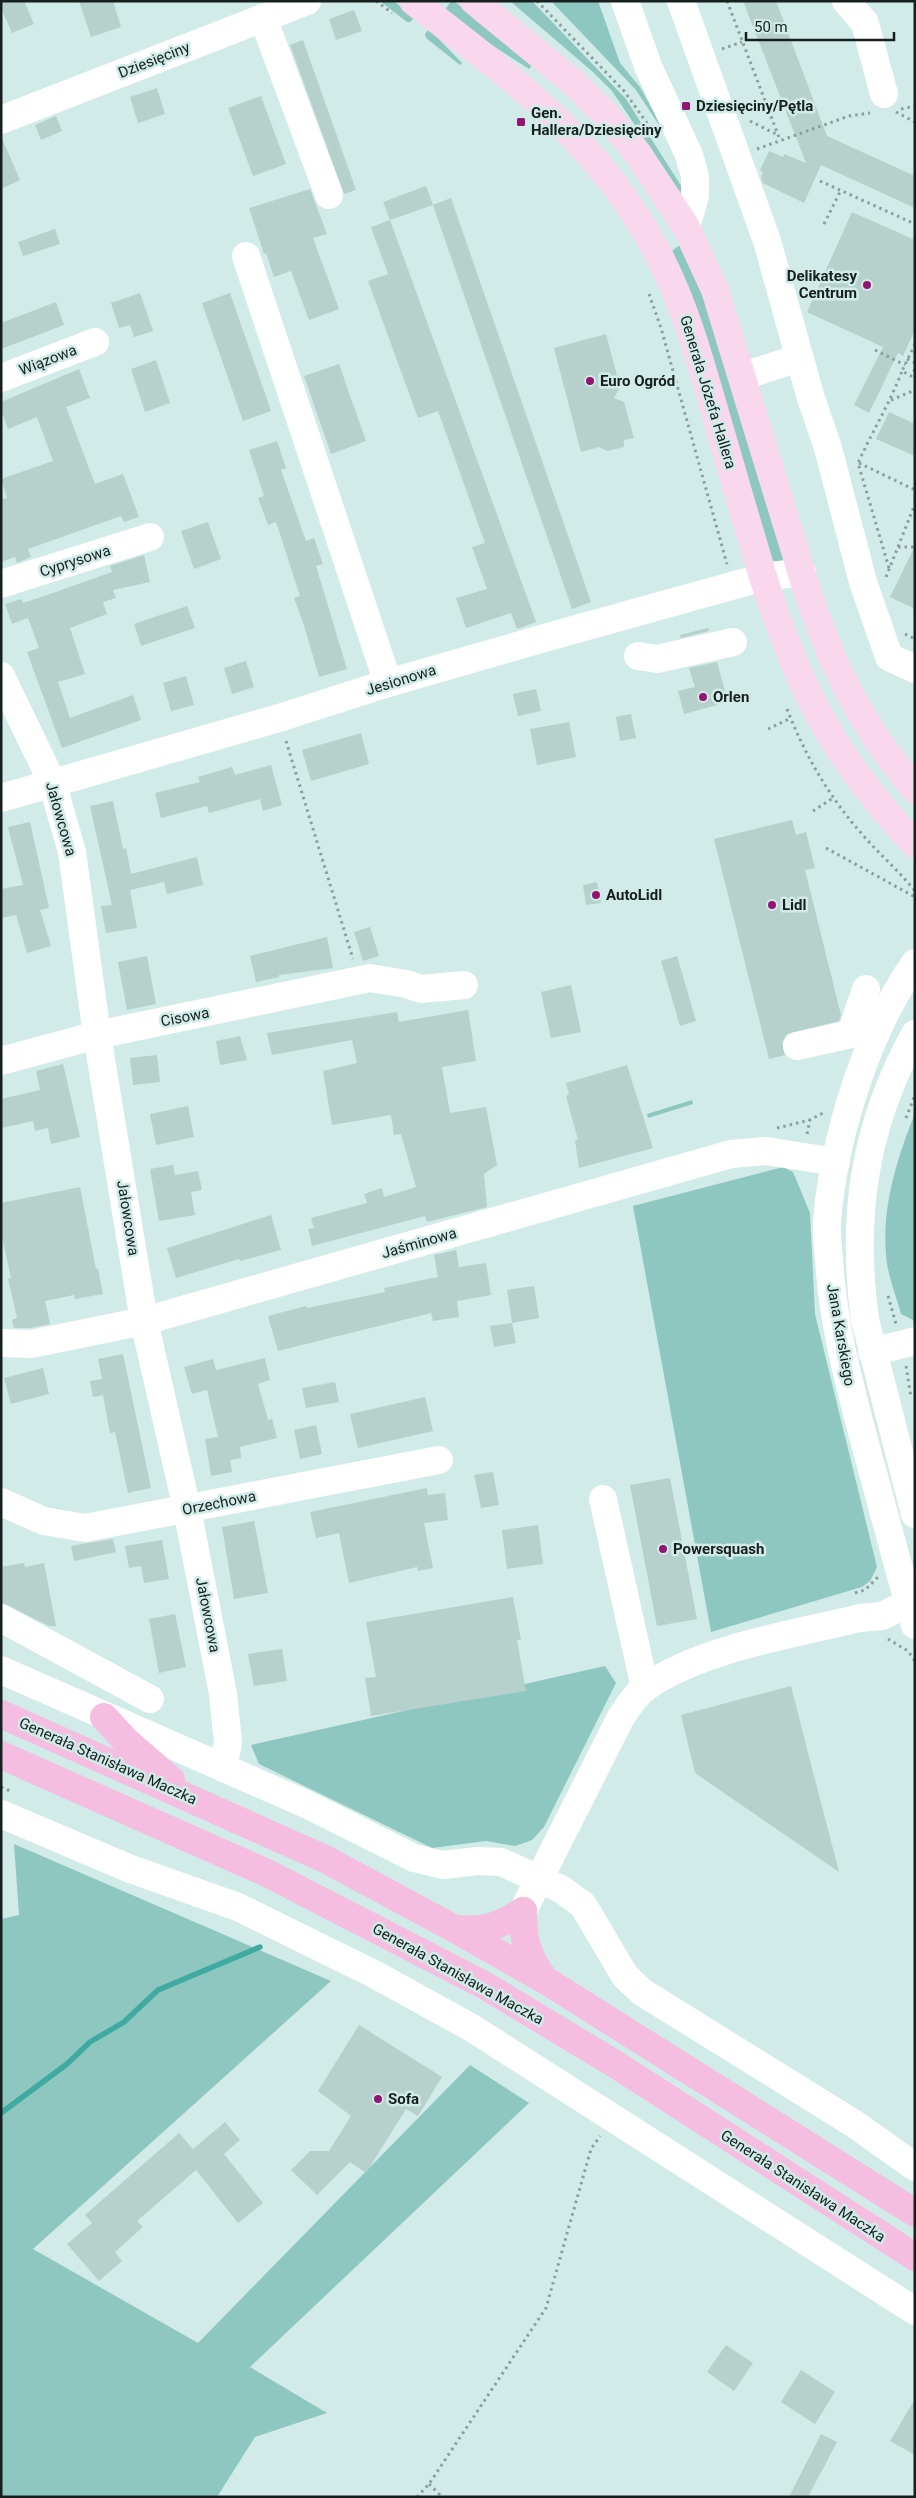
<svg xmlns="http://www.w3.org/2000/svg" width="916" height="2498" viewBox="0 0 916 2498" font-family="Roboto,sans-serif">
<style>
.green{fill:#8ec7bf}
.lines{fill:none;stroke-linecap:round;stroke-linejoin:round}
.stream{stroke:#3faaa0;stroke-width:5.5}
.building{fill:#b6d0cc}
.path{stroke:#8a9e9c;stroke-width:3;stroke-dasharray:2.5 4;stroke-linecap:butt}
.minor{stroke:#fff;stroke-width:28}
.major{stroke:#f9d7ec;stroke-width:28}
.highway{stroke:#f5bddf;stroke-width:28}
.poi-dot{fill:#921571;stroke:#d1ebe8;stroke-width:2}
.labels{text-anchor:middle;stroke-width:5;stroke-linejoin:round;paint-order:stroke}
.street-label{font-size:15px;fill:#16201e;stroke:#d1ebe8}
.poi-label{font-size:15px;font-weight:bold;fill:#16201e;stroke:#d1ebe8;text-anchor:start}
</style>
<rect width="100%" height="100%" fill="#d1ebe8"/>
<!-- green -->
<g class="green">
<polygon points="380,1 394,1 414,18 410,22 407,22"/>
<polygon points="451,1 454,1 533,64 529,69 481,38 445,10"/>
<polygon points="510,1 532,1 626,99 685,192 684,198 612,91 593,72"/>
<polygon points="551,1 598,1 620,63 640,87 672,145 636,90"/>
<polygon points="429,29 462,63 460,65 426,38 425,34"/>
<polygon points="681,244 700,285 787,568 773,561 731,420 672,251"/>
<polygon points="692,1100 693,1104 648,1118 647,1114"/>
<path d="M915 1113V1321L901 1314C896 1295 887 1274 886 1255 882 1205 897 1159 915 1113Z"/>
<polygon points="783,1167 793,1172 810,1213 815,1314 877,1567 870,1581 862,1587 711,1632 633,1206"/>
<polygon points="605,1666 616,1683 544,1827 532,1840 515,1846 486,1841 432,1848 259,1764 251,1745"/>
<polygon points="14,1844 331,1981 33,2249 198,2343 470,2065 529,2103 250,2367 327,2413 255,2437 217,2497 1,2497 1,1919 19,1915"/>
</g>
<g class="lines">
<!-- stream -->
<polyline class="stream" points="1,2113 67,2064 90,2042 124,2022 158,1990 260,1947"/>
</g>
<!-- building -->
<g class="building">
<polygon points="1,1 24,1 34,24 12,33 1,8"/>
<polygon points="79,1 113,1 121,27 91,37"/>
<polygon points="743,1 776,1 827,136 915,176 915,208 821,165 804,203 763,183 761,177 763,172 760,170 769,151 783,157 784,154 806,163"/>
<polygon points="354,10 362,31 336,40 329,19"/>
<polygon points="303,40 356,190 344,194 290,45"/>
<polygon points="157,88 165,114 138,123 130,97"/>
<polygon points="261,96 286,164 253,176 228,108"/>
<polygon points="56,116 62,131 41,140 35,125"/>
<polygon points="1,136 20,180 1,189"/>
<polygon points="426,186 433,205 390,220 383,202"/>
<polygon points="310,189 327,234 313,238 339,309 309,320 291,271 274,277 266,253 264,254 249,208"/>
<polygon points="451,198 591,602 572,609 433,205"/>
<polygon points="852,212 915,240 915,330 903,356 898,353 869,413 854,405 883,347 807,312"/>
<polygon points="390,220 536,622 517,629 511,613 466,628 456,598 487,589 472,547 485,543 438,411 418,418 368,281 388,274 371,227"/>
<polygon points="55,229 60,244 23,256 18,242"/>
<polygon points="140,293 153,331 134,337 130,325 119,328 111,303"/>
<polygon points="230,293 271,411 243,421 202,303"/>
<polygon points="56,302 64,325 1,349 1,323"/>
<polygon points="606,334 620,387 614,398 624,402 634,438 624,440 624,447 607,451 599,447 581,452 554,348"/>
<polygon points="156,360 170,403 145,412 131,369"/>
<polygon points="339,364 366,441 331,454 304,376"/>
<polygon points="79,369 90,398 66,407 95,484 123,474 139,517 124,522 121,516 28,549 31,557 17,563 15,557 1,562 1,500 7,498 1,479 53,461 37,417 8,429 1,410 1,402"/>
<polygon points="889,412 915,424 915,456 876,439"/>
<polygon points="277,441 286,468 281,470 306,541 314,538 323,564 316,566 347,669 319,677 304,625 294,598 300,596 276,522 268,525 258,498 264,496 249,450"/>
<polygon points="208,522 221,559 194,569 181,531"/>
<polygon points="915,546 915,609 890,597"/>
<polygon points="144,555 150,582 113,590 116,598 103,602 107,614 70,628 85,674 58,682 70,718 133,695 141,720 62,748 27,652 39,648 28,618 12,624 5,604 22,599 23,603 50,594 112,572 110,566"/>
<polygon points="187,606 195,628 141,646 134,624"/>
<polygon points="708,628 709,631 681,638 680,635"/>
<polygon points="246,661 254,687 232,694 224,668"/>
<polygon points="717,662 728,702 684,714 678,691 695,687 689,668"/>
<polygon points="186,676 194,705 171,711 163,683"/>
<polygon points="536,689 541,711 518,716 513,694"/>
<polygon points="631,714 636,738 620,741 616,717"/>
<polygon points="569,722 576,757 537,765 530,729"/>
<polygon points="361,733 369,764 311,781 302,750"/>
<polygon points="271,765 282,805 263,811 260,799 209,813 207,806 161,818 155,793 200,782 198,777 232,767 235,775"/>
<polygon points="113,801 123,849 126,848 131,874 197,857 203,885 167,894 164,882 130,890 137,928 106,933 101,906 112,905 90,806"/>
<polygon points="792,820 796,835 806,832 815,868 805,870 841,1015 839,1021 787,1034 782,1042 785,1055 769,1059 714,839"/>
<polygon points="30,822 49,908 40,910 51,946 27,953 16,915 1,918 1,889 23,885 8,827"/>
<polygon points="597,882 601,903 586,905 583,885"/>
<polygon points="370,927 379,956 363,961 354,932"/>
<polygon points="327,937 333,968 279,975 279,977 256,982 250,956"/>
<polygon points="147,956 156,1004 127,1010 118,962"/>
<polygon points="677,956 696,1021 680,1026 661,961"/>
<polygon points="571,985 581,1032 551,1038 541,992"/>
<polygon points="468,1010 476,1061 442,1067 450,1113 486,1107 497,1165 484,1174 487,1207 427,1222 425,1216 312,1246 308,1229 314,1228 311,1218 367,1203 364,1194 382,1188 384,1197 416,1187 401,1134 394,1135 391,1115 332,1125 323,1071 357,1063 352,1040 272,1055 267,1033 397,1012 399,1022"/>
<polygon points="240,1036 247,1060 220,1065 216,1041"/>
<polygon points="157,1055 160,1082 133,1085 130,1058"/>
<polygon points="63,1064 80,1137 51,1144 48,1128 35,1131 33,1121 1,1128 1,1099 40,1090 36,1071"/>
<polygon points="627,1065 653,1148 579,1168 575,1140 578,1140 566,1096 569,1094 566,1083"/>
<polygon points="188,1106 194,1137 156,1145 150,1114"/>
<polygon points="173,1165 175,1175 198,1171 202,1190 191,1192 195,1215 159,1221 150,1169"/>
<polygon points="80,1187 96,1269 98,1268 103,1294 75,1299 74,1295 45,1301 50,1324 30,1328 14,1328 12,1320 17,1318 8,1279 11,1278 1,1232 1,1203"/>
<polygon points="271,1215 281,1250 240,1261 239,1259 176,1278 167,1248"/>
<polygon points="456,1250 459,1267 486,1263 491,1295 457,1301 459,1317 433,1321 431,1313 278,1351 268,1316 306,1306 307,1308 385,1292 384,1288 438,1277 434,1255"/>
<polygon points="534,1286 539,1318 512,1323 507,1290"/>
<polygon points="512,1323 516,1343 494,1347 490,1326"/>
<polygon points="123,1354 151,1488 128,1493 115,1432 110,1433 103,1395 93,1397 90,1381 102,1379 98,1359"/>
<polygon points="265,1358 270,1380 258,1384 268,1420 272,1419 277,1438 240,1447 241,1458 230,1460 232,1472 211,1476 205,1439 218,1437 207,1390 192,1394 184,1367 213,1359 216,1370"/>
<polygon points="43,1368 49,1394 11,1404 4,1378"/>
<polygon points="335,1382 339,1402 306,1408 302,1388"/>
<polygon points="425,1397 433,1431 358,1448 350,1414"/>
<polygon points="316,1425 322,1454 300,1459 294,1430"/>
<polygon points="493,1472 499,1505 481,1508 474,1475"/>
<polygon points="670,1478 697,1619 657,1626 630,1485"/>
<polygon points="427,1488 428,1495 445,1493 448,1520 424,1523 433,1568 418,1571 417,1567 349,1583 339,1533 316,1538 310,1512"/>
<polygon points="254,1521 268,1593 234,1599 222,1527"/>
<polygon points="538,1525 543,1564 507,1569 502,1530"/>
<polygon points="113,1539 116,1552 74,1561 71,1546"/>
<polygon points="162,1540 169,1579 144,1583 141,1566 129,1568 125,1546"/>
<polygon points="24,1563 25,1567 44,1563 56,1626 49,1626 1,1602 1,1567"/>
<polygon points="513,1597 521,1640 517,1640 526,1691 371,1716 365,1678 376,1677 366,1622"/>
<polygon points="175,1614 186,1667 159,1673 149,1619"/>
<polygon points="282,1649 287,1681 254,1686 248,1654"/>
<polygon points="791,1686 806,1745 839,1872 695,1773 681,1715"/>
<polygon points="359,2025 442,2077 418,2116 406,2109 366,2173 350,2162 317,2195 291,2170 310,2151 329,2151 351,2116 318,2091"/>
<polygon points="225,2122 240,2140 224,2154 263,2203 238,2223 196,2170 137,2221 143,2227 115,2252 122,2261 99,2281 67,2244 92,2223 85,2215 179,2133 193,2149"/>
<polygon points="726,2345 753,2363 734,2391 707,2372"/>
<polygon points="801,2370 835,2392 815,2424 781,2402"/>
<polygon points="915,2399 915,2455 890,2441"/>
<polygon points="821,2434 837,2442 808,2497 789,2497"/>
</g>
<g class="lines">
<!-- path -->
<g class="path">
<polyline points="376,1 392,13"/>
<polyline points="537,1 624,91 647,123"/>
<polyline points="727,1 780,140"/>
<polyline points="722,49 742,42"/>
<polyline points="901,109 915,106"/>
<polyline points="896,112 915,122"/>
<polyline points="750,121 778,135"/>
<polyline points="757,149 849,116 870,113"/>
<polyline points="820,181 915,224"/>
<polyline points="824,224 841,190"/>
<polyline points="649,294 661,328 727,564"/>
<polyline points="915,344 902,371 911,376 915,369"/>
<polyline points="875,350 905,365"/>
<polyline points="907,359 915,363"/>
<polyline points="891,400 915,390"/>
<polyline points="859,463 915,490"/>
<polyline points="898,547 915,547"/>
<path d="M889 568 858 463C872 432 890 403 902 371"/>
<polyline points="886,577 915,504"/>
<polyline points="905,634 915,639"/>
<path d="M787 709C805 755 829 797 862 834 879 854 899 871 915 891"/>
<polyline points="768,729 791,718"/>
<polyline points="286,741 353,959"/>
<polyline points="813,811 833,798"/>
<polyline points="826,848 915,897"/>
<polyline points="906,1118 915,1095"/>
<polyline points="777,1128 810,1120"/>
<polyline points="807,1134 810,1120 823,1113"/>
<polyline points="888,1296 896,1324"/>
<polyline points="906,1366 911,1397"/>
<polyline points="855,1593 865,1590 878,1577"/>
<polyline points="888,1639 908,1651 915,1661"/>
<polyline points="1,1787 10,1791"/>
<polyline points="429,2484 442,2497"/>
<polyline points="417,2497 429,2484 546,2308 591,2149 600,2136"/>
</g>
<!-- minor -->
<g class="minor">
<polyline points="625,1 648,66 689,155 695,176 695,196 686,227"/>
<polyline points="681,1 767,241 810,395 828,448 863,582 889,657 915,669"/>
<polyline points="846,1 865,23 884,94"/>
<polyline points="263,18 329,195"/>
<polyline points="1,120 307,1"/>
<polyline points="246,256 388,683"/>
<polyline points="743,376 799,358"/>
<polyline points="1,378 95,342"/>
<polyline points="1,584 150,537"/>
<polyline points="638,656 657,659 733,642"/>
<polyline points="1,676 52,782 72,852 97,1035 144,1321 187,1509 223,1694 228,1742 223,1768"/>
<polyline points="1,798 279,718 388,683 562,633 764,577 802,572"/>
<path d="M915 963C866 1033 834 1137 827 1221 826 1234 828 1247 829 1259 833 1326 850 1387 867 1451 883 1509 898 1567 915 1625"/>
<path d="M915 1034C864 1126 851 1217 865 1320L915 1514"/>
<polyline points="797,1046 851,1034 866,989"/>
<polyline points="1,1061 97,1035 370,978 406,984 421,989 464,985"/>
<polyline points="1,1343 31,1344 144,1321 731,1154 766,1151 836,1162"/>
<polyline points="872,1352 915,1341"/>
<polyline points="603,1499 645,1688"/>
<polyline points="1,1502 44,1521 85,1528 439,1460"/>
<polyline points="1,1618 150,1699"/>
<polyline points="1,1670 308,1805 414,1858 443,1865 478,1861 501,1862 561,1889 583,1905 625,1976 642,1992 856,2125 915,2167"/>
<polyline points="1,1814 128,1868 238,1907 374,1974 472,2028 915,2311"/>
<path d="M523 1911 620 1719C627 1708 635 1695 646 1687 702 1648 794 1634 860 1618L882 1616 908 1603"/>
</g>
<!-- major -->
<g class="major">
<path d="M413 1C509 76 596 138 655 248 685 303 701 364 718 423 744 510 767 606 805 687 832 745 871 798 915 844"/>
<polyline points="474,1 573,82 606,115 638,154 686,227 715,290 810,600 833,660 854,702 879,743 915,790"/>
</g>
<!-- highway -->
<g class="highway">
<polyline points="1,1714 325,1859 455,1929 545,1980 915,2213"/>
<polyline points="104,1717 125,1740 171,1780"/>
<polyline points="1,1755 267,1873 484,1985 615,2064 915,2257"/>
<path d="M523 1911C523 1941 527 1955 544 1979"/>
<path d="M455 1929C485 1931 498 1927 523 1911"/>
</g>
</g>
<!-- markers -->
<g class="poi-dot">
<rect x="681" y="101" width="10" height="10" rx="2.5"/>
<rect x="516" y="117" width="10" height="10" rx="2.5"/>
<circle cx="867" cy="285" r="5"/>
<circle cx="590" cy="381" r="5"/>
<circle cx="703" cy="697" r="5"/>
<circle cx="596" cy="895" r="5"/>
<circle cx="772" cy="905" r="5"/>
<circle cx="663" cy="1549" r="5"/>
<circle cx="378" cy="2099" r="5"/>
</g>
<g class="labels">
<!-- street labels -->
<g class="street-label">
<text transform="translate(154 60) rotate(-21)" y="5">Dziesięciny</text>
<text transform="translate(48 360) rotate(-21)" y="5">Wiązowa</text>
<text transform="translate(708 392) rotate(73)" y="5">Generała Józefa Hallera</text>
<text transform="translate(75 561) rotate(-18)" y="5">Cyprysowa</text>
<text transform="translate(401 680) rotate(-17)" y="5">Jesionowa</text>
<text transform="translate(61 819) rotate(74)" y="5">Jałowcowa</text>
<text transform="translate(185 1017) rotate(-11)" y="5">Cisowa</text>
<text transform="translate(128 1218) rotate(81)" y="5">Jałowcowa</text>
<text transform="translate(419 1243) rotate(-16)" y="5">Jaśminowa</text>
<text transform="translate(841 1335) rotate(80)" y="5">Jana Karskiego</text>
<text transform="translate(219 1503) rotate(-11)" y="5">Orzechowa</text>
<text transform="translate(208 1615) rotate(79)" y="5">Jałowcowa</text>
<text transform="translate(108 1761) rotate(24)" y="5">Generała Stanisława Maczka</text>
<text transform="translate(458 1974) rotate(29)" y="5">Generała Stanisława Maczka</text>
<text transform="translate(803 2186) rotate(33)" y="5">Generała Stanisława Maczka</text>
</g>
<!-- poi labels -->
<g class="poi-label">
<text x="696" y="111">Dziesięciny/Pętla</text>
<text x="531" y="118">Gen.<tspan x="531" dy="17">Hallera/Dziesięciny</tspan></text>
<text x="857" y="281" text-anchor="end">Delikatesy<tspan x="857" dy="17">Centrum</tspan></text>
<text x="600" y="386">Euro Ogród</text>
<text x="713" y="702">Orlen</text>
<text x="606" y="900">AutoLidl</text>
<text x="782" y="910">Lidl</text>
<text x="673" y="1554">Powersquash</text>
<text x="388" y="2104">Sofa</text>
</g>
</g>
<!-- border -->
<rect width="916" height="2498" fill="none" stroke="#16201e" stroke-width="5"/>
<!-- scale -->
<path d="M746 32v8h148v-8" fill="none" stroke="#16201e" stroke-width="2.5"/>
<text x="754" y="32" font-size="15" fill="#16201e" stroke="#d1ebe8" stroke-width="4" paint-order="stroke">50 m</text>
</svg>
